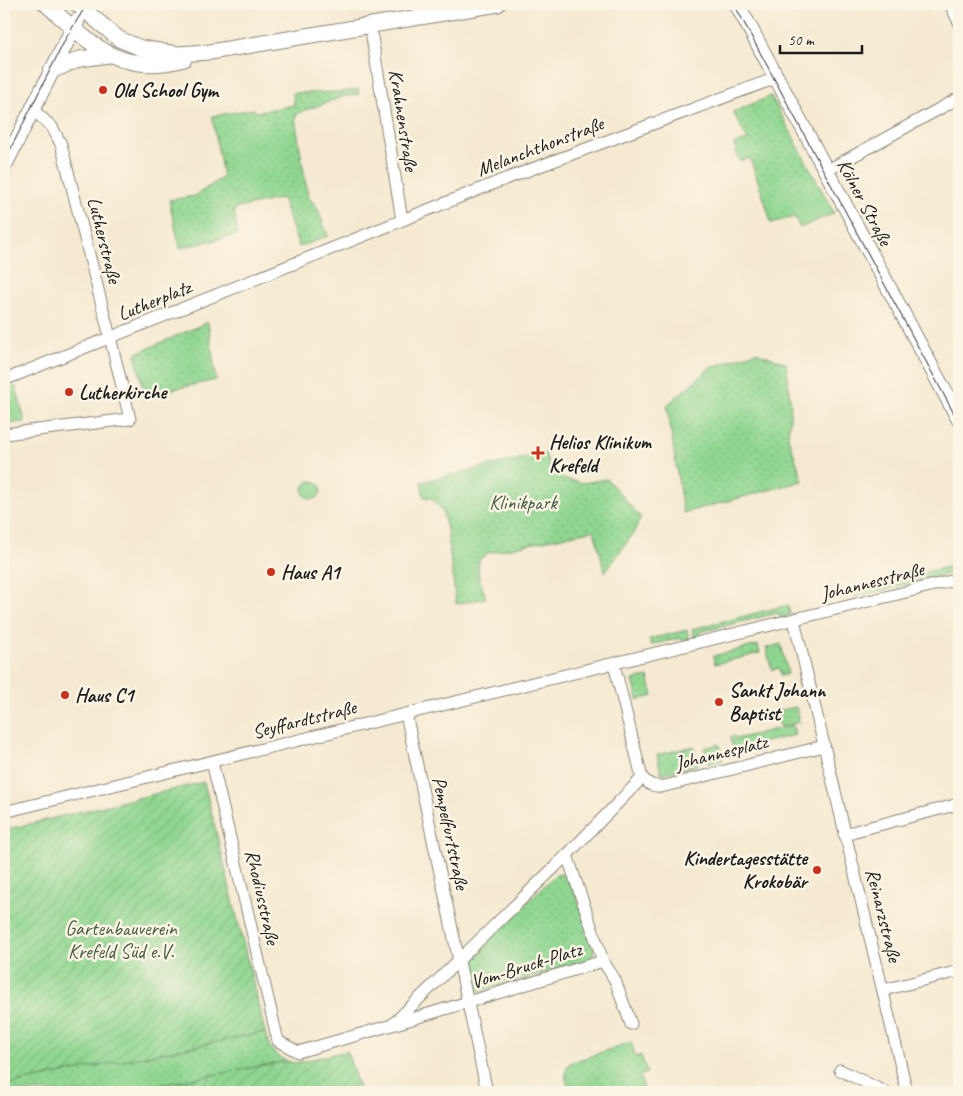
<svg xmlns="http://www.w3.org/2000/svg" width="963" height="1096" viewBox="0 0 963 1096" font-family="Caveat,sans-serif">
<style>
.grass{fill:url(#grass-dots);stroke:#567a56}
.garden{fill:url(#garden-furrows);stroke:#567a56}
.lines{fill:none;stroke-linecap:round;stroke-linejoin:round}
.minor-casing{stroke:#888376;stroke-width:13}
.major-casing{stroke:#888376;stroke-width:17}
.minor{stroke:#fff;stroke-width:11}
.major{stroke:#fff;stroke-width:15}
.tram{stroke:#1c1c1c;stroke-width:1}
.poi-dot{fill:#c8321e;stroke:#fcf5e5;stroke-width:2}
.labels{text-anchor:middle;stroke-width:5;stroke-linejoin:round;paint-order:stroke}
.poi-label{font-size:20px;font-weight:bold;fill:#1c1c1c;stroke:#fcf5e5;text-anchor:start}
.street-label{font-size:20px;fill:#1c1c1c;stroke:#fcf5e5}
.park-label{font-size:20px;fill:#455d45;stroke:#fcf5e5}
</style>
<defs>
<pattern id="grass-dots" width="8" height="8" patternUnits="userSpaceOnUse" patternTransform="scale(1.25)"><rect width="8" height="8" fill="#90d791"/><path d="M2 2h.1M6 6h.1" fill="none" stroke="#7cb87c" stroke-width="1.8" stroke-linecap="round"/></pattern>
<pattern id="garden-furrows" width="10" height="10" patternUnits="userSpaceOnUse" patternTransform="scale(1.25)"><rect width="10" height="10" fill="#90d791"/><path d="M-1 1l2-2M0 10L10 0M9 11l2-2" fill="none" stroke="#7cb87c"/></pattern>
</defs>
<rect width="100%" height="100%" fill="#fcf5e5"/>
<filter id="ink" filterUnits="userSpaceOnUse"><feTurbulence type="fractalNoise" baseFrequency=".02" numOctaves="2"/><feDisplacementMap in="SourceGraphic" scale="10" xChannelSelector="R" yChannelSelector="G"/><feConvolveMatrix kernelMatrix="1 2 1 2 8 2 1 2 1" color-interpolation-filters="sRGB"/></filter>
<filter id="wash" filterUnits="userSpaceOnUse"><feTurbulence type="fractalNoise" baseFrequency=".0096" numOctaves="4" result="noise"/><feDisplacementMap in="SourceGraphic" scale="20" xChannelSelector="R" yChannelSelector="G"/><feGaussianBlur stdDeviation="1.12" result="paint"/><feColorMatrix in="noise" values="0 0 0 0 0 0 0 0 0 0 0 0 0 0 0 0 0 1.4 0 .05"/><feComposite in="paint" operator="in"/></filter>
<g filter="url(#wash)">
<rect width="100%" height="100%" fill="#f5ead1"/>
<!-- grass -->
<g class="grass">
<polygon points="358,89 359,94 342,97 298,113 295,118 308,197 317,207 328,236 299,247 282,198 234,209 237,235 180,248 169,200 195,196 223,177 212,116 254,109 257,112 294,105 293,93 342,92"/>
<polygon points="771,96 834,213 800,228 795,217 771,223 766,205 750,158 739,161 734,144 748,140 733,112"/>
<polygon points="208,322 216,380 145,395 135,354"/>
<polygon points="756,352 786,363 791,407 788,437 803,481 683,513 667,405 710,368"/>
<polygon points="16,386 25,422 4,424 4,391"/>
<polygon points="545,453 549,465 563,479 583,483 607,479 641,518 631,537 605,572 594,530 488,553 479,560 478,574 486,598 456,604 447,529 442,510 432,498 424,497 421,482"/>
<circle cx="312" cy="490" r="9"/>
<polygon points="959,564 959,571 856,597 849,591"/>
<polygon points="788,605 790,615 780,618 778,613 700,632 699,637 694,638 692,629"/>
<polygon points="687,630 689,639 682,641 681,638 651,645 649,639"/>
<polygon points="781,644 788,674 781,676 779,668 772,670 766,648"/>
<polygon points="758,645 760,653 715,664 713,656"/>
<polygon points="648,677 653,696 638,700 633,680"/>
<polygon points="796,707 799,722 780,727 776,711"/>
<polygon points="793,725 795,735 733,750 730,737 734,736 736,739"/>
<polygon points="719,744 723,760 708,764 704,748"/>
<polygon points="694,746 698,765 661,774 657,755"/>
<path d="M561 874 566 875 571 880 594 949 593 956 590 959 481 991C480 991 478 991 477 990 470 987 468 967 469 960L554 876Z"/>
<path d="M265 1032C269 1048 272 1054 287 1061L123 1092H4V1085Z"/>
<path d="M631 1042 636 1057 641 1055 647 1073 640 1076 645 1092H570C567 1082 562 1072 570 1063Z"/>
</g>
<!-- garden -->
<g class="garden">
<polygon points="204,782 265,1032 4,1085 4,830"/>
<polygon points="347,1051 360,1092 123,1092 287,1061 295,1063"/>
</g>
</g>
<g filter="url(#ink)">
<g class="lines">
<!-- minor casing -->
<g class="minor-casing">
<g id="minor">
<polyline points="950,4 959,22"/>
<polyline points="370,25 402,220"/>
<polyline points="826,171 959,98"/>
<polyline points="4,380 500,181 776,78"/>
<polyline points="4,434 130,419 110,337 61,144 52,127 32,109"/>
<polyline points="794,620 907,1092"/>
<polyline points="614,664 642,778 651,785 661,787 824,746"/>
<polyline points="406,714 487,1092"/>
<polyline points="212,762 278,1041 298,1052 392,1025 603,961"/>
<polyline points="4,812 959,579"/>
<polyline points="844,834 959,804"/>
<polyline points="567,855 642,778"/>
<polyline points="883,990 959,971"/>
<polyline points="394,1023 567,855 603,961 615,980 631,1024"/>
<polyline points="840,1070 885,1092"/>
</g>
</g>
<!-- major casing -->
<g class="major-casing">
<g id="major">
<path d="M46 4C90 43 120 77 184 59"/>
<polyline points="77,4 119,39 141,48 176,54 210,52 498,4"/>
<polyline points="737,4 959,419"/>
<polyline points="51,71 80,59 109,55"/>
<polyline points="4,166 77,21"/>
</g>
</g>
<!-- minor -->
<use href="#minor" class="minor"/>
<!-- major -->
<use href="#major" class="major"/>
<!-- tram -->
<g class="tram">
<polyline points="734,4 959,423"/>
<polyline points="4,162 66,38 87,4"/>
</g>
</g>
</g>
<!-- markers -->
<g class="poi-dot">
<circle cx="103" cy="90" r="5"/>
<circle cx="69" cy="392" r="5"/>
<path d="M535.5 445.5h5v5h5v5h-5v5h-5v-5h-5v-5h5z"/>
<circle cx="271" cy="572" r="5"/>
<circle cx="65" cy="695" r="5"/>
<circle cx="719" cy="702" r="5"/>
<circle cx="817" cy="870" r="5"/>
</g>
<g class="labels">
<!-- poi labels -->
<g class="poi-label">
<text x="113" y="97">Old School Gym</text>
<text x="79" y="399">Lutherkirche</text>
<text x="549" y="449">Helios Klinikum<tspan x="549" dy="23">Krefeld</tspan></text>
<text x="281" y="579">Haus A1</text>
<text x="729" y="697">Sankt Johann<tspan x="729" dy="23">Baptist</tspan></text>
<text x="75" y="702">Haus C1</text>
<text x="807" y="865" text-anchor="end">Kindertagesstätte<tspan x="807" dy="23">Krokobär</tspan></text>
</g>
<!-- street labels -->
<g class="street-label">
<text transform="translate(404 120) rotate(81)" y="7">Krahnenstraße</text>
<text transform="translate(540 146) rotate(-21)" y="7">Melanchthonstraße</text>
<text transform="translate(865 202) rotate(62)" y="7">Kölner Straße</text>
<text transform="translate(105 240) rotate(76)" y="7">Lutherstraße</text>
<text transform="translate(154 300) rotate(-22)" y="7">Lutherplatz</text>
<text transform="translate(872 581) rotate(-14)" y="7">Johannesstraße</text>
<text transform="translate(304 719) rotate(-14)" y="7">Seyffardtstraße</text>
<text transform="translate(721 752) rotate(-14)" y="7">Johannesplatz</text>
<text transform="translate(451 833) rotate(78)" y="7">Pempelfurtstraße</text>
<text transform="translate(263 897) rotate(77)" y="7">Rhodiusstraße</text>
<text transform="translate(884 915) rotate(76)" y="7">Reinarzstraße</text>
<text transform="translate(526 965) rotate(-17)" y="7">Vom-Bruck-Platz</text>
</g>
<!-- park labels -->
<g class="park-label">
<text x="523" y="509">Klinikpark</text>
<text x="121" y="935">Gartenbauverein<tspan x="121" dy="23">Krefeld Süd e.V.</tspan></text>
</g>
</g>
<!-- margin -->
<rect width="963" height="1096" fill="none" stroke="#fcf5e5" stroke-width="20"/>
<!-- scale -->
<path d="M780 45v8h82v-8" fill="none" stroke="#1c1c1c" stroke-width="2.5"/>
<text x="788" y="45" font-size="15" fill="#1c1c1c" stroke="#fcf5e5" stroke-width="4" paint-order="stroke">50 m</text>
</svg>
